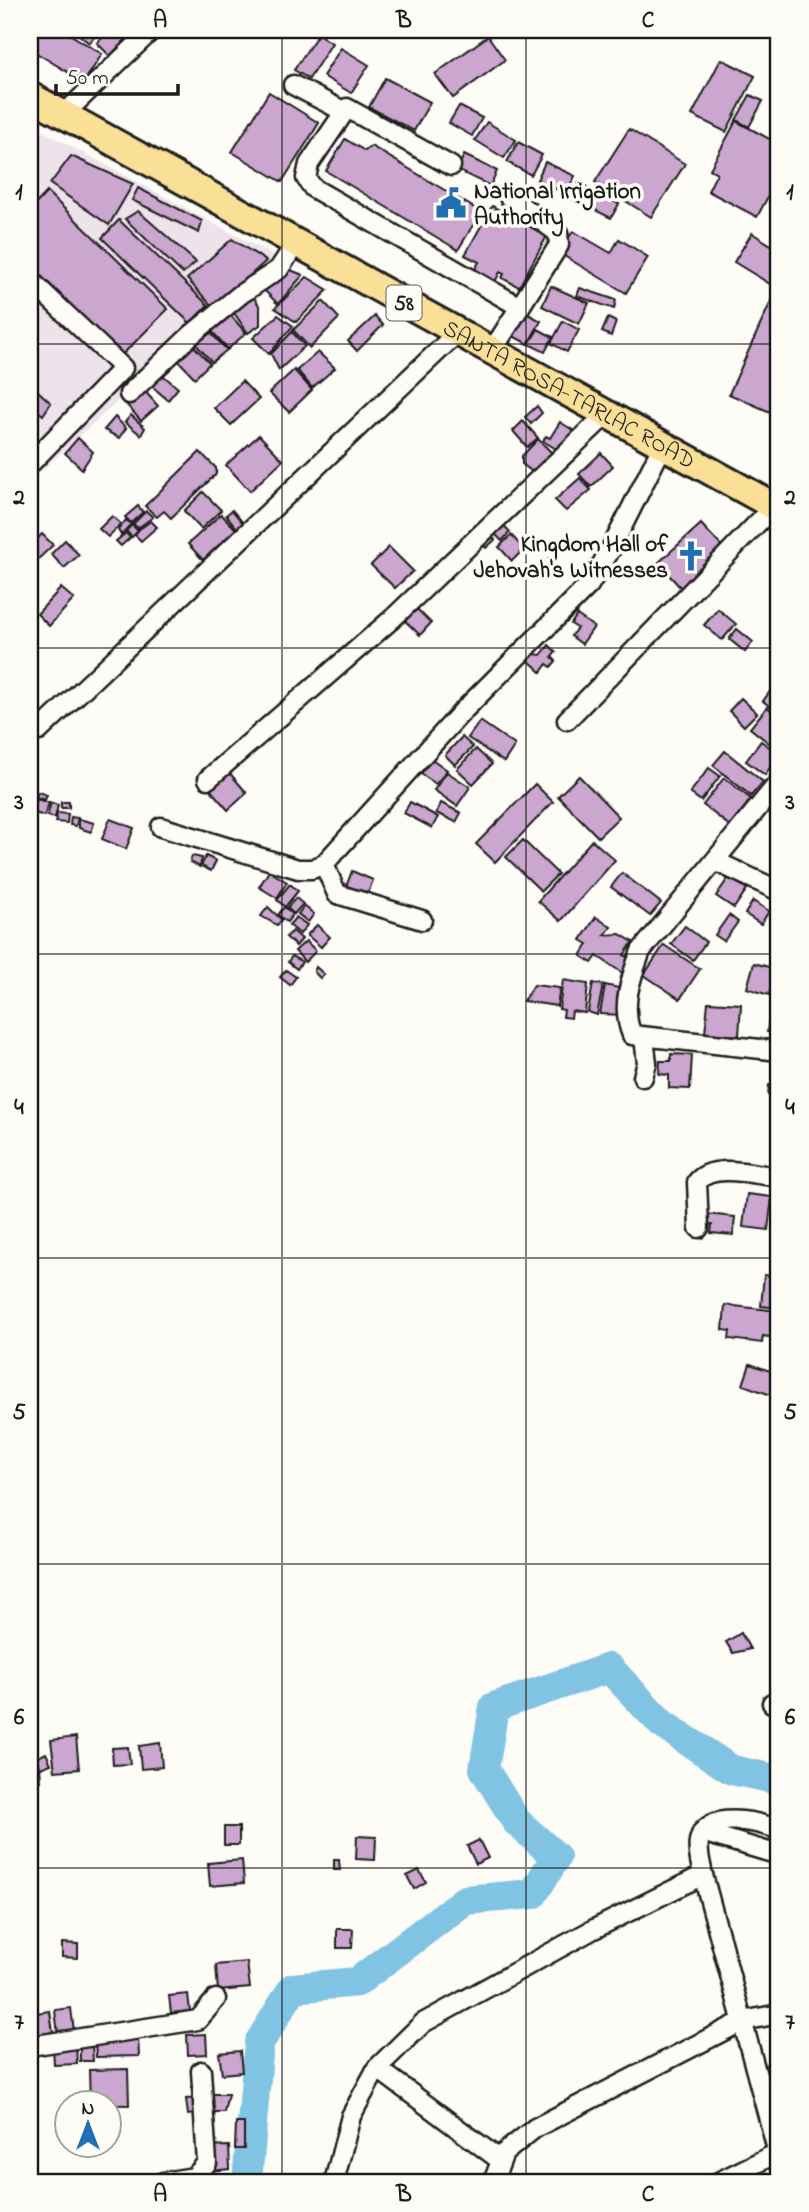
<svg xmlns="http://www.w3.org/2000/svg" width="809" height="2212" viewBox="0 0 809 2212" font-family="'Indie Flower',sans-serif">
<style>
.built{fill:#eee2eb}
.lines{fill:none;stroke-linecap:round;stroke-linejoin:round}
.river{stroke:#81c3e2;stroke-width:30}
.building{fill:#cba6cf;stroke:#1c1c1c;stroke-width:2}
.minor-casing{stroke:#1c1c1c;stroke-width:23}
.highway-casing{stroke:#1c1c1c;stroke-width:32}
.minor{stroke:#fdfcf7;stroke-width:18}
.highway{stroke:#fadf96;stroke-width:26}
.grid{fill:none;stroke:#1c1c1c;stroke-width:2;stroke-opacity:0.55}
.labels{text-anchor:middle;stroke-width:7;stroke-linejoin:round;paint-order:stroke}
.shield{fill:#fdfcf7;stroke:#605f5e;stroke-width:2}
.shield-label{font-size:21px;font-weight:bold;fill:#1c1c1c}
.poi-label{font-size:23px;font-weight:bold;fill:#1c1c1c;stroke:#fdfcf7;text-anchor:start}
.street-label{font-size:23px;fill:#1c1c1c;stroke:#fdfcf7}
.neatline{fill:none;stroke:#1c1c1c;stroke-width:2.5}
.grid-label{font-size:23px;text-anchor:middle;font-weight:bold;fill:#1c1c1c}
</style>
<rect width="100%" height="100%" fill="#fdfcf7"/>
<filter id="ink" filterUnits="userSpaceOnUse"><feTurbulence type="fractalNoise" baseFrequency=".0143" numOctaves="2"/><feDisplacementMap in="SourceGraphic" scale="14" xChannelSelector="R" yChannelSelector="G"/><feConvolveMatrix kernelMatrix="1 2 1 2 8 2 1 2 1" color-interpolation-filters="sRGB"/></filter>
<g filter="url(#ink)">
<!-- built -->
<polygon class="built" points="30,124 276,257 30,481"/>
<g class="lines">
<!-- river -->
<polyline class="river" points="247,2182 259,2043 293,1988 357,1982 465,1900 533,1894 556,1857 516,1821 484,1769 494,1707 609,1668 662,1724 732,1770 779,1780"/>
</g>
<!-- building -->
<g class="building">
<polygon points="30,30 63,30 102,54 84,82 30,49"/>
<polygon points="73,30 101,30 89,43"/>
<polygon points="109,30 114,30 125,40 110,56 97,43"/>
<polygon points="121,30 140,30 131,39"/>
<polygon points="318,34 332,43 309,79 294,70"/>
<polygon points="488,36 505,60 453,98 435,74"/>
<polygon points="341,48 369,65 351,93 323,76"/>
<polygon points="721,59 755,76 726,132 692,115"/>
<polygon points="385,78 430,102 414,131 369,107"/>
<polygon points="269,92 319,123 282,182 232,152"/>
<polygon points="750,95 763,101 749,127 736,120"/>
<polygon points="459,106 482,118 472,136 449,123"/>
<polygon points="736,121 779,144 779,176 757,217 708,191 717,173 710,169"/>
<polygon points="487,122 516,140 504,158 475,140"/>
<polygon points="629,129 685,164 651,217 595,182"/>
<polygon points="345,139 365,151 371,146 481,212 458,250 326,171"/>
<polygon points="518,142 542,155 531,175 507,162"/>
<polygon points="464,155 497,171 490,186 457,170"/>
<polygon points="71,156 133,184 109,225 50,184"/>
<polygon points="545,162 575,176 566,194 537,180"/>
<polygon points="579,183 619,204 611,218 571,198"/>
<polygon points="138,188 202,221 199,233 132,200"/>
<polygon points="47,192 168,309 122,355 30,265 30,210"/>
<polygon points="492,206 547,236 519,287 502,278 504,274 500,272 495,282 474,271 479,262 465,255"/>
<polygon points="138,211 196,262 183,274 125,219"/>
<polygon points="119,220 208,305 190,323 102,238"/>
<polygon points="573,231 611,253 619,239 648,257 626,293 559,253"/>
<polygon points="752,233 779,250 779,280 775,287 734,262"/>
<polygon points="232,239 266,261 214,308 187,279"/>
<polygon points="288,269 303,275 278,304 264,290"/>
<polygon points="307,277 328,290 296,322 275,308"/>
<polygon points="551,286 589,303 579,324 542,306"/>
<polygon points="580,288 616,300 614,309 577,296"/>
<polygon points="251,293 260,307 260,325 248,333 230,307"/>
<polygon points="772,299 779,302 779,392 770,412 729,394"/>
<polygon points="323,301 339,318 310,348 293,330"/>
<polygon points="227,311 246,333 228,349 208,327"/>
<polygon points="526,313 541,321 528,344 513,336"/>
<polygon points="278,315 293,326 269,354 253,338"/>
<polygon points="375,316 383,325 357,351 348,341"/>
<polygon points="608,318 616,322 611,336 602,332"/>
<polygon points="563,321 579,330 567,352 551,343"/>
<polygon points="206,328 227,350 212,362 192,340"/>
<polygon points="538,329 553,337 545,352 529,344"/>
<polygon points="292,332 305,346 279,370 271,354"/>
<polygon points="189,341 210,363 195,378 174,356"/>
<polygon points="318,352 335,368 312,388 297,370"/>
<polygon points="294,370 312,390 289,412 269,393"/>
<polygon points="158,371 178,388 168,400 148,383"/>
<polygon points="242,381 259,399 231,425 214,408"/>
<polygon points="143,389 158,406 141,421 125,403"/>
<polygon points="38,391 51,403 43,415 30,405"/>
<polygon points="537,406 542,413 531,424 525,417"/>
<polygon points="131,415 145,428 141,435 125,422"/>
<polygon points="115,417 126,428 119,438 104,430"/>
<polygon points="523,421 538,438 527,447 513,431"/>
<polygon points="560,422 576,432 563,453 543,441 546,436 550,438"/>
<polygon points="259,435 283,460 250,491 226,465"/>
<polygon points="78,438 93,452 82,469 65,453"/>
<polygon points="538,439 558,459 534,473 522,464 522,456"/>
<polygon points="200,452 216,468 216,474 171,518 164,511 157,517 145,506"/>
<polygon points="601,453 613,466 591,487 579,474"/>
<polygon points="580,478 591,490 566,511 555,500"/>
<polygon points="203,492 221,510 201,529 184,511"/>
<polygon points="138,506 143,512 131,523 125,517"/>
<polygon points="232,510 243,523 237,528 226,515"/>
<polygon points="146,511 153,517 138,528 133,524"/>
<polygon points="221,514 236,529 203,560 188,544"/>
<polygon points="112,516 121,524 108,537 99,529"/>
<polygon points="126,520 131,524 121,535 118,530"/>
<polygon points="499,520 510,532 502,541 490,529"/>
<polygon points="151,521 157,527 141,541 135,535 138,530"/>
<polygon points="701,524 724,549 681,588 658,563"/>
<polygon points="132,525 138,531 132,537 126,531"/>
<polygon points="487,531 495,540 486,548 478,540"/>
<polygon points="30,532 37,539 42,534 53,545 30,567"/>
<polygon points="126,533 130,538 121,546 116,541"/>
<polygon points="511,535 524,549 512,561 499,547"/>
<polygon points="65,540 79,555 64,568 51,554"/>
<polygon points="389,547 413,571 395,588 371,565"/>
<polygon points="61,588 74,599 49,626 37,614"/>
<polygon points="415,607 431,623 420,635 403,619"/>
<polygon points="718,609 736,624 722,640 704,625"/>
<polygon points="577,615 594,627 582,644 571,636 577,628 571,624"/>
<polygon points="737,629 753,642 745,652 729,639"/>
<polygon points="549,645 556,652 552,657 556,661 551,667 547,664 541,672 528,660 534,654 541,655"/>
<polygon points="777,682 779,701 773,709 763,701"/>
<polygon points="741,698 757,713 744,726 729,711"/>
<polygon points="767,707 779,717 779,751 750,728"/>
<polygon points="480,721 515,745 504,762 468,738"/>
<polygon points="462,737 473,747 455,765 445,755"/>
<polygon points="761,741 779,754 765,775 746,761"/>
<polygon points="476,749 492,764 473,784 457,769"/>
<polygon points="725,751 763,782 751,796 713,765"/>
<polygon points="432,759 447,770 436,784 421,774"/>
<polygon points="709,768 720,776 701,801 690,793"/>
<polygon points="227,770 247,793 228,810 208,787"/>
<polygon points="447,772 470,787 457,806 434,790"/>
<polygon points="579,776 619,817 598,837 558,796"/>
<polygon points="724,778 751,799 730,826 703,805"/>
<polygon points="535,784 553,802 495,862 476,844"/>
<polygon points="38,792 47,795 45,800 36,797"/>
<polygon points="37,799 49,803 44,816 32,812"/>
<rect x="61" y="802" width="8" height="6"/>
<polygon points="410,802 438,817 432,828 404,813"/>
<polygon points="51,803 58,805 55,818 47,816"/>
<polygon points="441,803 461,813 456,822 436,813"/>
<polygon points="57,813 68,814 67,823 56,822"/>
<polygon points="71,817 78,818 76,826 70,825"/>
<polygon points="79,819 94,823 91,832 79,828"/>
<polygon points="110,819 134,828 126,849 102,839"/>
<polygon points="523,840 558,874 541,891 506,857"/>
<polygon points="592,840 615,860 561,921 538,901"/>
<polygon points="192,856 202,858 200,867 190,862"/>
<polygon points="206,856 216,861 211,871 201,866"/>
<polygon points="269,871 287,882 277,898 259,887"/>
<polygon points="352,871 373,880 367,896 346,887"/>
<polygon points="622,873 661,903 650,916 611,887"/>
<polygon points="729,877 747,889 734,908 716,896"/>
<polygon points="290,884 298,891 285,907 277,900"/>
<polygon points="296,898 303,904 294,914 287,908"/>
<polygon points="753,901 769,911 761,924 745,914"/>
<polygon points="304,906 314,914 308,922 298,914"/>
<polygon points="268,907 282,920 277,925 261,916"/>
<polygon points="284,907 293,914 287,922 278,915"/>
<polygon points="729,915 738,922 724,941 715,935"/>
<polygon points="296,917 307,925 300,934 289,925"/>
<polygon points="596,917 611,927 605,935 620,934 633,942 624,955 632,959 627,976 597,956 592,963 581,956 588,944 581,940"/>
<polygon points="317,925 330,937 321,947 307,935"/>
<polygon points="685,926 706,942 693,960 671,944"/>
<polygon points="293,931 302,939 296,946 286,937"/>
<polygon points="306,941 316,951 305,962 295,951"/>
<polygon points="664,945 700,969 680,999 644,975"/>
<polygon points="292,956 302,962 297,969 288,962"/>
<polygon points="754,963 776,969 769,995 747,988"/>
<polygon points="316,967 324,974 320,978 314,972"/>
<polygon points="286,970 296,977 290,985 280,977"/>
<polygon points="563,980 588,984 585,1013 572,1011 571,1018 563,1017 564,1010 559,1009"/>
<polygon points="593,983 603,985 597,1015 588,1012"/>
<polygon points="534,985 560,988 557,1006 523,1001"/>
<polygon points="605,985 623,989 625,1015 600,1014"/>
<polygon points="772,1001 779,1002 779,1034 767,1032"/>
<polygon points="708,1002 741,1004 739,1036 705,1033"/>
<polygon points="671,1054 692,1055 690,1089 669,1088 669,1075 659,1074 660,1061 671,1061"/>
<polygon points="769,1085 779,1086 779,1096 768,1095"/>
<polygon points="747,1194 772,1197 768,1230 743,1227"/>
<polygon points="706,1214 735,1217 733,1235 711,1233 712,1225 705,1224"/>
<polygon points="764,1275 779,1277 779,1308 761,1306"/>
<polygon points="725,1305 778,1311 775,1338 763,1336 762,1343 729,1339 730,1331 723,1330"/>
<polygon points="750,1364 779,1374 771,1395 743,1385"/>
<polygon points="741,1633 750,1649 733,1653 726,1642"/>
<polygon points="76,1737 79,1769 55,1771 51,1740"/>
<polygon points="160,1743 162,1767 141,1769 139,1746"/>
<polygon points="128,1747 130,1764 113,1765 112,1748"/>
<polygon points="46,1753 51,1764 41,1768 36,1758"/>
<polygon points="40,1767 41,1781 30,1782 30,1768"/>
<rect x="224" y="1827" width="15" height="18"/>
<polygon points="357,1836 376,1837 375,1860 356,1859"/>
<polygon points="479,1840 488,1858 476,1864 467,1846"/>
<polygon points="242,1860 244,1883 210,1886 208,1863"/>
<polygon points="334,1860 339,1860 340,1870 334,1870"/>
<polygon points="419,1870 426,1882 414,1889 407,1876"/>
<rect x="30" y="1875" width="7" height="18"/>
<polygon points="337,1929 353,1929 352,1948 337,1948"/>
<polygon points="62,1943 78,1944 78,1958 62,1957"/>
<polygon points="247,1962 250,1988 218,1991 216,1965"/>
<polygon points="188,1994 190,2011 171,2013 169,1996"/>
<polygon points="71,2008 74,2032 58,2034 55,2010"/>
<polygon points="50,2011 53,2033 30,2036 30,2014"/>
<polygon points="206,2034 207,2054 188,2055 187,2035"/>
<polygon points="138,2036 139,2056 96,2057 95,2038"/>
<polygon points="76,2045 77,2064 54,2065 53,2046"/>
<polygon points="80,2046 92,2046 93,2061 80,2061"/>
<polygon points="240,2051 242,2072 222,2074 219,2053"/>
<polygon points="128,2069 129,2105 90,2104 89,2070"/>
<polygon points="211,2094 228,2094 224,2112 211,2112"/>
<polygon points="202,2098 203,2113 188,2115 186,2099"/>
<polygon points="236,2123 244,2123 244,2149 235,2149"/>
<polygon points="229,2146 230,2169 211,2171 210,2147"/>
</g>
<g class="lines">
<!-- minor casing -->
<g class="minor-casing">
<g id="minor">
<polyline points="293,85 343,111"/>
<polyline points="63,115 152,30"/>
<polyline points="451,166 347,108 309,164 306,178 313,188 520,307"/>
<polyline points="30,280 123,368 30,464"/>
<polyline points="492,351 559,245 558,233 509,197"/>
<polyline points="129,394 190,336 241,294 279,269 296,243"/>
<polyline points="567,720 774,506"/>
<polyline points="39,731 457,333"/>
<polyline points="208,779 392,619 607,414"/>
<path d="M779 782 641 951C631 977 620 1007 632 1035L779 1051"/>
<polyline points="161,827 298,869 312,869 324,864 461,713 589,585 611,549 663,445"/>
<polyline points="715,861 779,891"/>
<polyline points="324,864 337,894 422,920"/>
<polyline points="643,1077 647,1063 644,1038"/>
<path d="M699 1228 697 1182C712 1162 757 1175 779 1177"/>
<polyline points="772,1703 779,1704"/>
<path d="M779 1830C759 1822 705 1809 699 1841 697 1852 701 1864 703 1875L779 2157"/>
<polyline points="702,1832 779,1855"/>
<polyline points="30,2046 198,2020 216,1999"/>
<polyline points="377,2068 500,2160"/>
<polyline points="163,2182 194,2177 207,2163 201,2071"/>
<polyline points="334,2182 351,2116 377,2068 423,2023 592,1930 703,1875"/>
<polyline points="493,2182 504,2153 535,2128 743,2021 779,2014"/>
<polyline points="718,2182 779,2152"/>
</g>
</g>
<!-- highway casing -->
<g class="highway-casing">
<g id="highway">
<path id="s1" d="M30 96 779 509"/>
</g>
</g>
<!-- minor -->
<use href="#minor" class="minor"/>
<!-- highway -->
<use href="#highway" class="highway"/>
</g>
</g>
<!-- grid -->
<path class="grid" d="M282 30V2182M526 30V2182M30 344H779M30 648H779M30 954H779M30 1258H779M30 1564H779M30 1868H779"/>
<!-- icons -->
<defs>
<g id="civic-bare" transform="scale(2.415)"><path d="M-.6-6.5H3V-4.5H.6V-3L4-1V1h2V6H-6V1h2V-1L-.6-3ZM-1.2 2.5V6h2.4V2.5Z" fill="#1f6fb2" stroke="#fdfcf7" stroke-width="2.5" paint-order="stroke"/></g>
<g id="church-bare" transform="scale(2.415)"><path d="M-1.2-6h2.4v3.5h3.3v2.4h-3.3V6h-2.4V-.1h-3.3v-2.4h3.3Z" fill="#1f6fb2" stroke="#fdfcf7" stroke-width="2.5" paint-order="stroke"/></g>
</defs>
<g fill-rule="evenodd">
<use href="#civic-bare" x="451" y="203"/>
<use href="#church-bare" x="691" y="556"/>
</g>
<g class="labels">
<!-- shield labels -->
<rect class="shield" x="386.5" y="285.5" width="35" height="35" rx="5"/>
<g class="shield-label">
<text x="404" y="310">58</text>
</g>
<!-- poi labels -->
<g class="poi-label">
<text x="474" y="198">National Irrigation<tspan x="474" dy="26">Authority</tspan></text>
<text x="668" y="551" text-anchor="end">Kingdom Hall of<tspan x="668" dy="26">Jehovah's Witnesses</tspan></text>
</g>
<!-- street labels -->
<g class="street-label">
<text dy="8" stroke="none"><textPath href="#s1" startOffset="616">SANTA ROSA-TARLAC ROAD</textPath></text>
</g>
</g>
<!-- margin -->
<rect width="809" height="2212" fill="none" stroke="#fdfcf7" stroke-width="77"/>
<!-- north arrow -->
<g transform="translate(88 2124)"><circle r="33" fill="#fdfcf7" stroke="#a3a29f" stroke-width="2"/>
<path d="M0-5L12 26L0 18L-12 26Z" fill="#1f6fb2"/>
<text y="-10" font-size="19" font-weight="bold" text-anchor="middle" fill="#1c1c1c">N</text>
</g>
<!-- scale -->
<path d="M56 84v10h122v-10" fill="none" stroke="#1c1c1c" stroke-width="3.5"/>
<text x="66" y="84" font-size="21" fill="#1c1c1c" stroke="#fdfcf7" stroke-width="5" paint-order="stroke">50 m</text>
<rect x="38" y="38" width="732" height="2136" class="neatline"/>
<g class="grid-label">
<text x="160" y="27">A</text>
<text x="404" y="27">B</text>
<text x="648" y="27">C</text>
<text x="19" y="199">1</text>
<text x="790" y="199">1</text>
<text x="19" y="504">2</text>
<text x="790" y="504">2</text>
<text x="19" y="809">3</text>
<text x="790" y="809">3</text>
<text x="19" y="1114">4</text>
<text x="790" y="1114">4</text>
<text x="19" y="1419">5</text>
<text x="790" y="1419">5</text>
<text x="19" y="1724">6</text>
<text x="790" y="1724">6</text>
<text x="19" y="2029">7</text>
<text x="790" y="2029">7</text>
<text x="160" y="2201">A</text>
<text x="404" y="2201">B</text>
<text x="648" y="2201">C</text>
</g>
</svg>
